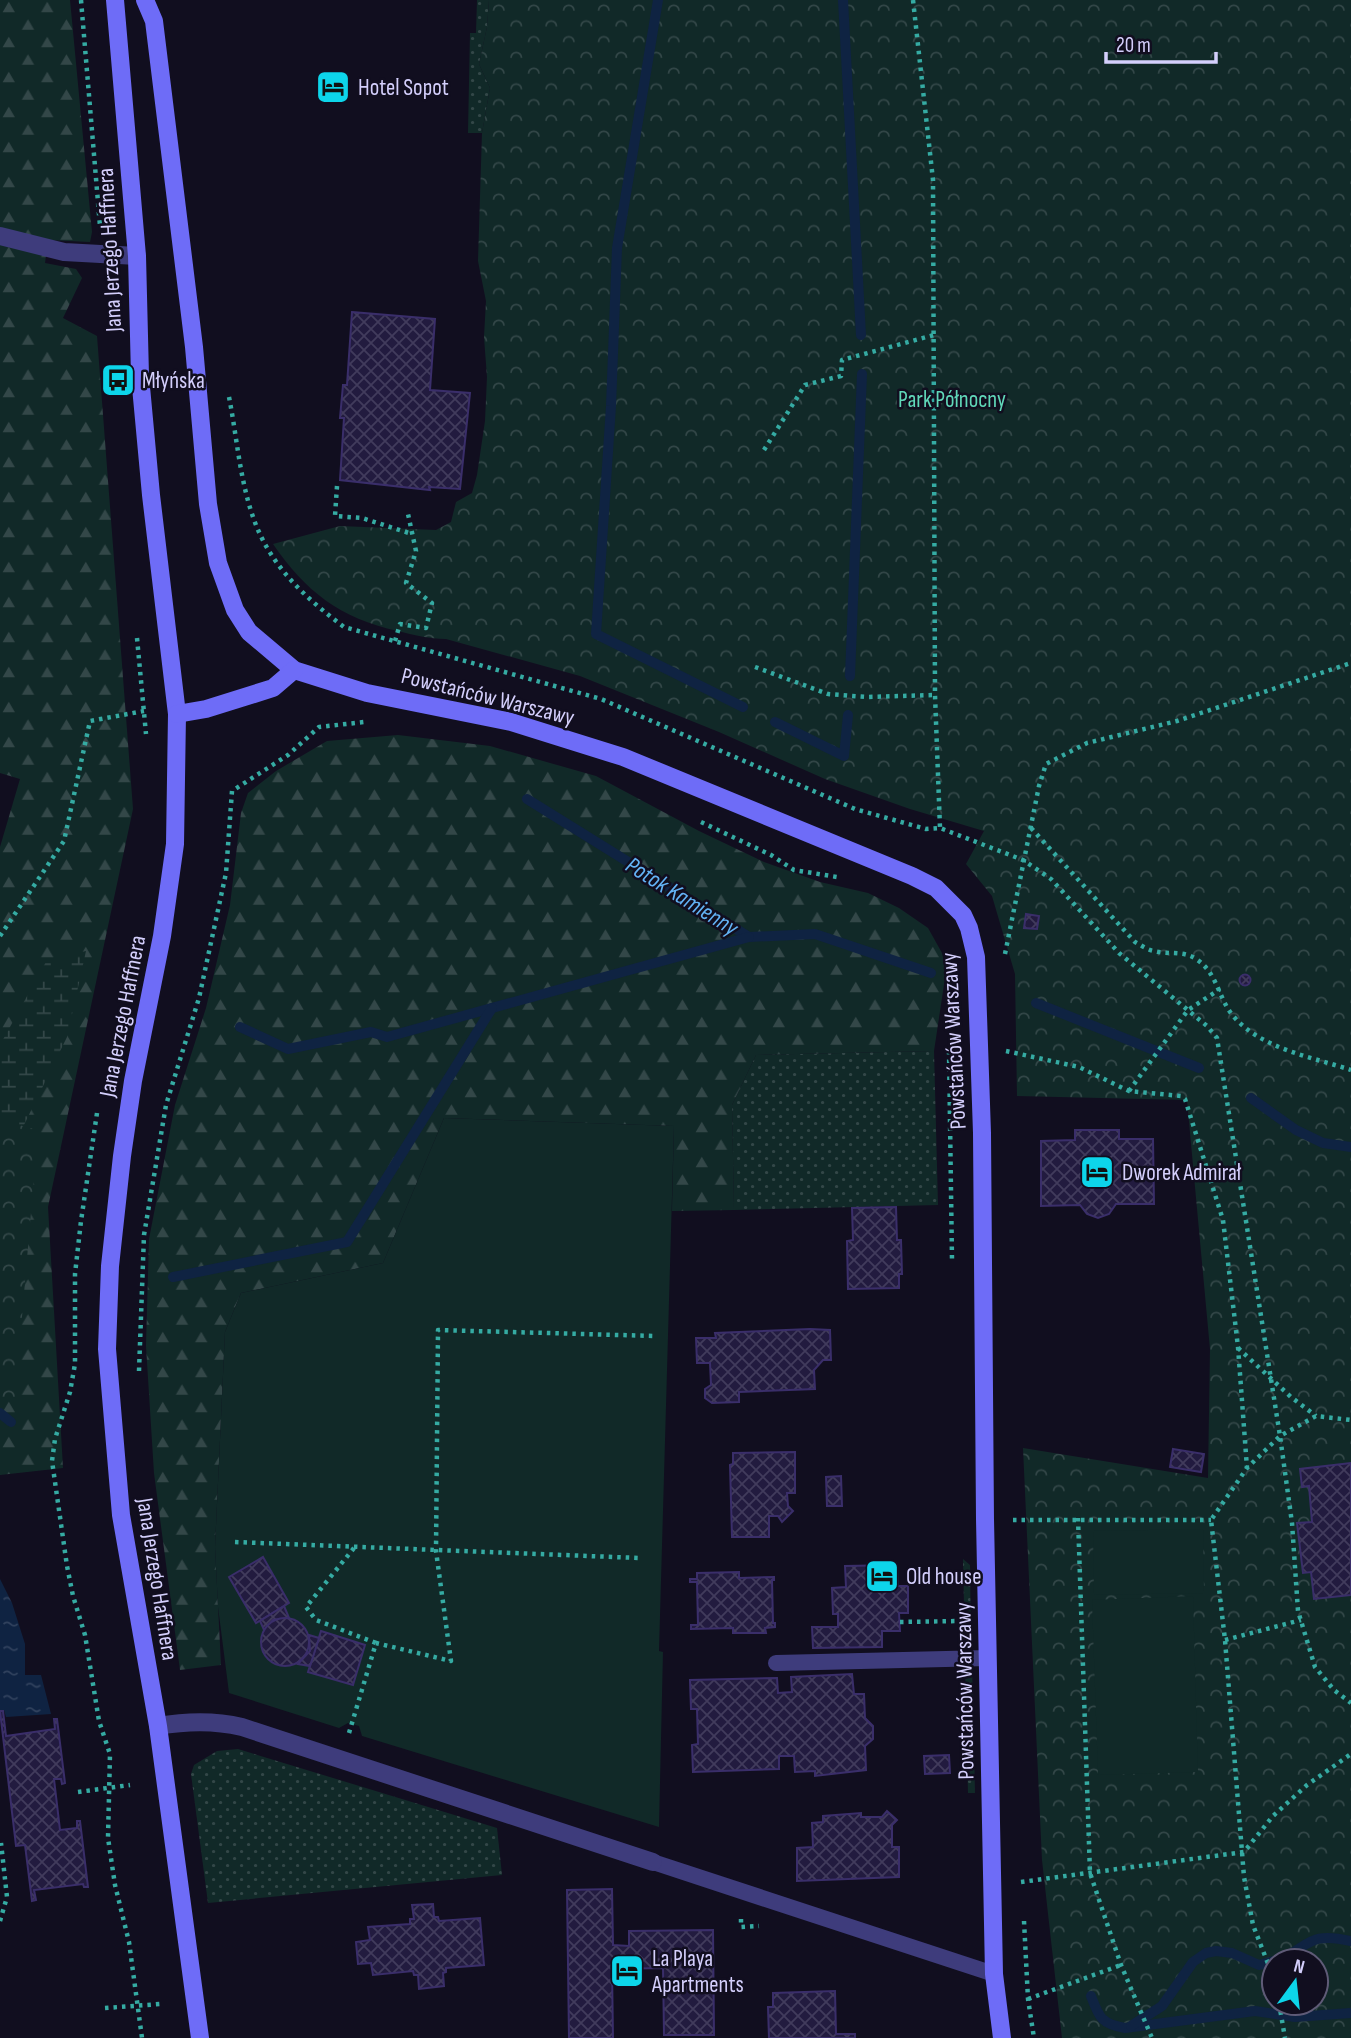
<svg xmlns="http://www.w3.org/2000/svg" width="1351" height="2038" viewBox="0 0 1351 2038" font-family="'Sofia Sans Condensed',sans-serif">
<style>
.grass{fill:url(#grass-dots)}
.forest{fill:url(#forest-firs)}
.wetland{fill:url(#wetland-marsh)}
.park{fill:url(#park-crowns);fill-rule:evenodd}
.pitch{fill:#112928}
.water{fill:url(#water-ripples)}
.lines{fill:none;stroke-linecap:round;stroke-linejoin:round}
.stream{stroke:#0f2342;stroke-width:10}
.building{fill:url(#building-cross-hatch);stroke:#3a2e6a;stroke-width:2}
.path{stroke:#35aba3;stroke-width:4.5;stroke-dasharray:3.5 5;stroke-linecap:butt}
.lane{stroke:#3e3c7c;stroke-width:16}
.street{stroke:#3e3c7c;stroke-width:18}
.secondary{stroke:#6e6cf7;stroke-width:18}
.labels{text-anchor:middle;stroke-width:5;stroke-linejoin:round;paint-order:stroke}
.poi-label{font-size:23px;fill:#d4cffc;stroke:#110e1f;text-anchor:start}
.street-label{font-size:23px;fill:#d4cffc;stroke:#110e1f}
.park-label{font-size:23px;fill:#60d8b9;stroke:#110e1f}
.water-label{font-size:24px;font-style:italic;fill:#63b3f6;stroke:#110e1f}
</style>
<defs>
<pattern id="grass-dots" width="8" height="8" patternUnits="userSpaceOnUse" patternTransform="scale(1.75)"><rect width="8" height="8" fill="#112928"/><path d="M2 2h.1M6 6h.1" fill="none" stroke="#334748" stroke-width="1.8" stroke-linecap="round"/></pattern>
<pattern id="forest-firs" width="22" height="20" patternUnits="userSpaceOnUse" patternTransform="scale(1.75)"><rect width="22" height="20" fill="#112928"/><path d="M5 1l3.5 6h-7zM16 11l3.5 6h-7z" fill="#334748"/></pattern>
<pattern id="wetland-marsh" width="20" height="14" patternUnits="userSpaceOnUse" patternTransform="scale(1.75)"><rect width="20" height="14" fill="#112928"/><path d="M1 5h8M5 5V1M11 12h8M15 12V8" fill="none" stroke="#334748"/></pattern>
<pattern id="park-crowns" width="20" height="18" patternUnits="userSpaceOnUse" patternTransform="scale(1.75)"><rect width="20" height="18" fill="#112928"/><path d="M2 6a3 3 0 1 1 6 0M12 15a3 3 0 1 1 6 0" fill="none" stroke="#334748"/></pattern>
<pattern id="water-ripples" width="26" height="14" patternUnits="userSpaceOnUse" patternTransform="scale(1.75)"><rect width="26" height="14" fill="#0f2342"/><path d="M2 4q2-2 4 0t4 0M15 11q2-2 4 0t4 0" fill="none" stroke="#31425e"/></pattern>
<pattern id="building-cross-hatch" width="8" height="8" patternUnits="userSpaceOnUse" patternTransform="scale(1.75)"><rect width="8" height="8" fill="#221b3f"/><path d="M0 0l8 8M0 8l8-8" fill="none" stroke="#413b5c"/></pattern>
</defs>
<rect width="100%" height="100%" fill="#110e1f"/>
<!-- grass -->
<g class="grass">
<polygon points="477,0 489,0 487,27 479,64 490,88 482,133 468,133 470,33 476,33"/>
<polygon points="934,1051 938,1205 734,1210 732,1105 756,1055"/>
<polygon points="963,1559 970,1565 971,1644 965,1650"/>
<polygon points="965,1665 972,1666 975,1793 968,1793"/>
<polygon points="238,1749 497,1828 502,1875 208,1903 191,1774 194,1765 217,1751"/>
</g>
<!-- forest -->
<g class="forest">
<polygon points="0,0 70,0 92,232 90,242 48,240 45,263 76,269 82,278 63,318 97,336 133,809 48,1207 63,1468 0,1475 0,847 20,779 0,773"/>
<polygon points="398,735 490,746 596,776 699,831 764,862 820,882 868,893 899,908 928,928 942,953 946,971 934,1051 756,1055 732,1105 734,1210 672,1211 674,1126 444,1118 383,1263 241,1293 225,1332 215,1547 221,1665 180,1670 154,1473 146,1346 149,1239 175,1105 206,1008 230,905 241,813 248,793 276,771 327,741"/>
</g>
<!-- wetland -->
<polygon class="wetland" points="86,951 67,1037 0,1174 0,1045 47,960"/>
<!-- park -->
<g class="park">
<path d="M489 0H1351V2038H1062L1042 1860 1023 1448 1208 1478 1210 1349 1187 1100 1017 1096 1015 974 992 896 966 864 984 831 910 809 825 779 719 732 580 676 446 639C429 639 414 635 398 631 340 618 306 592 273 544L340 526 436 530 451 522 456 502 472 493 477 475 485 421 487 377 484 337 486 301 478 261 482 133 490 88 479 64 487 27ZM1274 1961H1316V2003H1274Z"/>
<polygon points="0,1120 38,1130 15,1399 0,1403"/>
</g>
<!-- pitch -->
<g class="pitch">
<polygon points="444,1118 674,1126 659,1651 663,1652 659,1827 362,1736 359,1726 348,1723 339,1728 229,1693 218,1607 215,1547 225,1332 241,1293 383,1263"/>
<polygon points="1203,1529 1204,1593 1094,1595 1093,1531"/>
<polygon points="1193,1596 1198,1772 1098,1775 1092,1600"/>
</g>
<!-- water -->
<polygon class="water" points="0,1579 12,1603 25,1644 25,1675 41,1675 51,1714 6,1717 4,1710 0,1710"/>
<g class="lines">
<!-- stream -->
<g class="stream">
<polyline points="658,0 617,248 611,406 596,634 743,707"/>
<polyline points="843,0 861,335"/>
<polyline points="850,676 862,374"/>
<polyline points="775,722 844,756 848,715"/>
<polyline points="527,799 749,937 815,934 931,973"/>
<polyline points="1036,1003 1199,1068"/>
<polyline points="240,1027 288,1049 371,1032 387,1037 749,937"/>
<polyline points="1251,1098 1296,1130 1323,1143 1351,1147"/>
<polyline points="173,1277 347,1242 492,1008"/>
<polyline points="0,1413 11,1422"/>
<path d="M1276 1961C1311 1947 1306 1931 1351 1941"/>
<path d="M1091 1996C1099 2017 1101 2024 1125 2028L1255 2011 1295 2017 1351 2013"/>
<polyline points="1131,2026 1162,2006 1193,1962 1206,1953 1216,1951 1232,1953 1259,1965 1274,1961"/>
</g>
</g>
<!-- building -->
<g class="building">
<polygon points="352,312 435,319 430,390 470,393 460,489 429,487 430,490 340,480 344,418 340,418 343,385 347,385"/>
<polygon points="1026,914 1039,916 1037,929 1024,928"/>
<circle cx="1245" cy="980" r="5.5"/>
<polygon points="1075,1130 1119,1130 1119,1139 1153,1139 1154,1204 1116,1204 1109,1214 1098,1218 1087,1214 1080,1205 1041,1206 1041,1141 1075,1140"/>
<polygon points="896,1207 897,1240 901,1240 902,1274 899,1274 899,1288 848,1289 847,1241 853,1240 852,1208"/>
<polygon points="810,1329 830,1330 831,1360 823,1360 814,1370 815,1389 739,1392 739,1402 712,1403 705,1398 705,1389 711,1385 710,1363 697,1363 696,1338 716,1338 715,1333"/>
<polygon points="1173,1449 1204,1454 1201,1472 1170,1467"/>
<polygon points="795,1452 795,1493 787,1493 788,1506 793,1511 782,1522 778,1516 769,1516 769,1537 732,1537 730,1465 733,1464 733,1453"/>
<polygon points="1351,1463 1351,1595 1314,1599 1311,1572 1303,1573 1297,1523 1312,1522 1309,1486 1302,1487 1300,1469"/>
<polygon points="841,1476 842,1506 827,1506 826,1477"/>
<polygon points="263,1557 289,1603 256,1623 229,1577"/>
<polygon points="897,1565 898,1586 908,1586 908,1613 899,1613 900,1631 882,1631 882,1647 813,1648 812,1627 838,1627 838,1614 833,1614 832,1588 846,1587 845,1566"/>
<polygon points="739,1572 739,1578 774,1577 774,1580 772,1580 773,1623 775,1623 775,1627 765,1628 766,1633 733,1633 733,1628 691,1629 691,1625 698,1625 697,1582 690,1582 690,1579 697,1579 697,1573"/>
<polygon points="284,1606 289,1618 273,1620 264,1630 260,1621"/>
<circle cx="285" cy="1642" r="24"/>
<polygon points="321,1631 365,1645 353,1685 308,1672"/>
<polygon points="309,1635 319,1638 310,1666 298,1664 310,1651"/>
<polygon points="852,1674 854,1694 864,1694 865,1718 873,1726 873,1739 865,1746 866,1770 815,1776 815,1771 795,1772 794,1756 779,1756 779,1769 693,1772 692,1745 698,1744 697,1709 691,1709 690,1680 777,1678 778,1693 792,1692 791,1677"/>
<polygon points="0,1711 3,1711 6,1736 55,1729 54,1719 57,1719 65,1783 62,1784 61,1779 54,1779 60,1830 77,1828 77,1821 80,1821 88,1887 84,1887 83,1884 34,1890 36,1900 32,1901 25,1845 16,1846"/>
<polygon points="949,1755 950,1773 925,1774 924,1756"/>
<polygon points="887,1811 897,1820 892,1825 892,1847 899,1847 899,1877 797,1881 797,1848 813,1847 812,1823 823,1822 823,1816 861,1813 861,1817 882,1817"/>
<polygon points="612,1889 613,1945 629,1946 629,1931 713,1930 714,2035 664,2035 663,1968 612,1969 613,2038 569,2038 567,1890"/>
<polygon points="433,1904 434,1917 438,1917 439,1921 480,1918 484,1965 446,1968 446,1972 443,1973 444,1986 419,1989 418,1975 414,1975 413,1971 373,1975 371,1963 358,1964 356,1942 370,1940 368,1927 410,1924 410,1919 414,1919 412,1905"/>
<polygon points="835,1991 836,2034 855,2034 855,2038 769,2038 768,2007 773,2007 773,1993"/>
</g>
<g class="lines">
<!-- path -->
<g class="path">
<polyline points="81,0 100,226"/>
<polyline points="913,0 933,180 935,695 940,828"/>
<path d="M229 397C239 447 241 506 269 551 288 582 315 605 344 627L601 699 855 809 926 829 940 828 1023 860 1051 879 1119 953 1207 1026 1217 1038 1280 1436 1292 1523 1298 1611 1315 1667 1334 1690 1351 1703"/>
<polyline points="764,450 805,385 841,376 842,360 934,335"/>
<polyline points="337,486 335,516 362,518 412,534"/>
<polyline points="137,638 146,734"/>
<polyline points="395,641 400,624 426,628 432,603 406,583 416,551 408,514"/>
<polyline points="755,667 828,694 866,697 935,695"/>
<polyline points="701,822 771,855 794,870 837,877"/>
<path d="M1031 828 1135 942C1141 945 1147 950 1154 951 1168 955 1183 950 1196 959 1218 973 1218 999 1234 1017 1262 1049 1312 1057 1351 1070"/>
<polyline points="0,936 64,841 90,721 144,711"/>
<polyline points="1005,954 1039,786 1046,764 1087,743 1177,721 1351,663"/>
<polyline points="949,1051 952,1260"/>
<polyline points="1006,1051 1079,1067 1129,1091 1181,1096 1185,1099 1223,1220 1238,1347 1247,1468"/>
<polyline points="1129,1091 1188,1010 1220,989"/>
<polyline points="97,1113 81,1221 75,1274 75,1364 70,1392 55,1439 52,1461 67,1566 73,1596 85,1635 99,1721 110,1754 108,1838 115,1885 129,1942 142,2038"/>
<polyline points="1238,1348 1291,1397 1316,1416"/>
<polyline points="139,1371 144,1235 166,1105 199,998 226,873 232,791 288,755 319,727 364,722"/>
<polyline points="1078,1518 1090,1873 1121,1965 1152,2038"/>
<polyline points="1013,1520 1211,1520"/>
<polyline points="235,1542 639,1558"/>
<polyline points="354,1548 306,1607 316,1620 376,1643"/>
<polyline points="900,1622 960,1621"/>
<polyline points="1225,1640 1301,1620"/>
<polyline points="349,1733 376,1643 451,1661 436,1551 438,1330 655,1336"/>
<polyline points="78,1792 130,1785"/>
<polyline points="1021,1882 1244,1852 1273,1816 1307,1785 1351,1754"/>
<polyline points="741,1919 741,1927 759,1926"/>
<polyline points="0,1921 7,1897 1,1843"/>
<polyline points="1024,1921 1028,1999 1034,2038"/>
<polyline points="1274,1979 1253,1925 1244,1877 1225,1640 1211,1520 1247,1468 1280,1436 1316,1416 1351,1420"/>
<polyline points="1028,1999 1121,1965"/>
<polyline points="1279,2003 1285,2038"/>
<polyline points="105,2008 160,2004"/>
</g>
<!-- lane -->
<g class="lane">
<polyline points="776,1663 988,1658"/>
<polyline points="653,1862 994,1974"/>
</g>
<!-- street -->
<g class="street">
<polyline points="0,236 64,252 137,256"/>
<path d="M158 1726C187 1721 213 1720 242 1727L653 1862"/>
</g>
<!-- secondary -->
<g class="secondary">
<polyline points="115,0 137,256 140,376 151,495 177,714 175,844 162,936 133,1081 122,1156 110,1266 107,1349 121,1515 158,1726 200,2038"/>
<polyline points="145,0 154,21 194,347 208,504 218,563 235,610 249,632 294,670 367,693 511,722 623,757 912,876 936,888 963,915 969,928 976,957 982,1133 985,1519 994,1974 1002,2038"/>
<polyline points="177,714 206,709 273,688 294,670"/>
</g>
</g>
<!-- icons -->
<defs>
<g id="hotel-square" transform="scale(1.75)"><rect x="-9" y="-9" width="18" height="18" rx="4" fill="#0dd5ea" stroke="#110e1f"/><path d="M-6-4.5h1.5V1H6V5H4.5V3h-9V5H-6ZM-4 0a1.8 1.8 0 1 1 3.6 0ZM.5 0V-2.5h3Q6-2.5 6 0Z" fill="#111"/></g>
<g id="bus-square" transform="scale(1.75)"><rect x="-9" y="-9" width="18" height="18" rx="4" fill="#0dd5ea" stroke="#110e1f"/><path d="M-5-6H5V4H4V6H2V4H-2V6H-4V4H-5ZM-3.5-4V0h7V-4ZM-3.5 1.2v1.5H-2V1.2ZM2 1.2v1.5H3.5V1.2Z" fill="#111"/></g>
</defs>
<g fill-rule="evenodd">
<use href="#hotel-square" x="333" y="87"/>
<use href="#bus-square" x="118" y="380"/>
<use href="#hotel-square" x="1097" y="1172"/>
<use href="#hotel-square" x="882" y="1576"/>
<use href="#hotel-square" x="627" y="1971"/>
</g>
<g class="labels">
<!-- poi labels -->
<g class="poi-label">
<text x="358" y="95">Hotel Sopot</text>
<text x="142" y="388">Młyńska</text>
<text x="1122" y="1180">Dworek Admirał</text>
<text x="906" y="1584">Old house</text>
<text x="652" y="1966">La Playa<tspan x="652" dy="26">Apartments</tspan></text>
</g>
<!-- street labels -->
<g class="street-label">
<text transform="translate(109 250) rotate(-93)" y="8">Jana Jerzego Haffnera</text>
<text transform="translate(488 696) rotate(14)" y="8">Powstańców Warszawy</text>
<text transform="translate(122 1016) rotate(-79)" y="8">Jana Jerzego Haffnera</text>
<text transform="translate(953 1041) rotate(-93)" y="8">Powstańców Warszawy</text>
<text transform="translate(158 1579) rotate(81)" y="8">Jana Jerzego Haffnera</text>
<text transform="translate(964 1691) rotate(-91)" y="8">Powstańców Warszawy</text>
</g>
<!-- park labels -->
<g class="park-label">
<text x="952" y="407">Park Północny</text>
</g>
<!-- water labels -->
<g class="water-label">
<text transform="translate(682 896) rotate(32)" y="8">Potok Kamienny</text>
</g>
</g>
<!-- north arrow -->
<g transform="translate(1295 1982) rotate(15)"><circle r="33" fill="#110e1f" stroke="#5f5b77" stroke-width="2"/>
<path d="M0-5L12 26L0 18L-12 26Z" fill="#0dd5ea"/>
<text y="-10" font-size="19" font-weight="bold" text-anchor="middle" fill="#d4cffc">N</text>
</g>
<!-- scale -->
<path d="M1106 52v10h110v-10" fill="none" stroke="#d4cffc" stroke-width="3.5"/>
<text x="1116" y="52" font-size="21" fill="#d4cffc" stroke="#110e1f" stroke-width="5" paint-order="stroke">20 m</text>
</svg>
